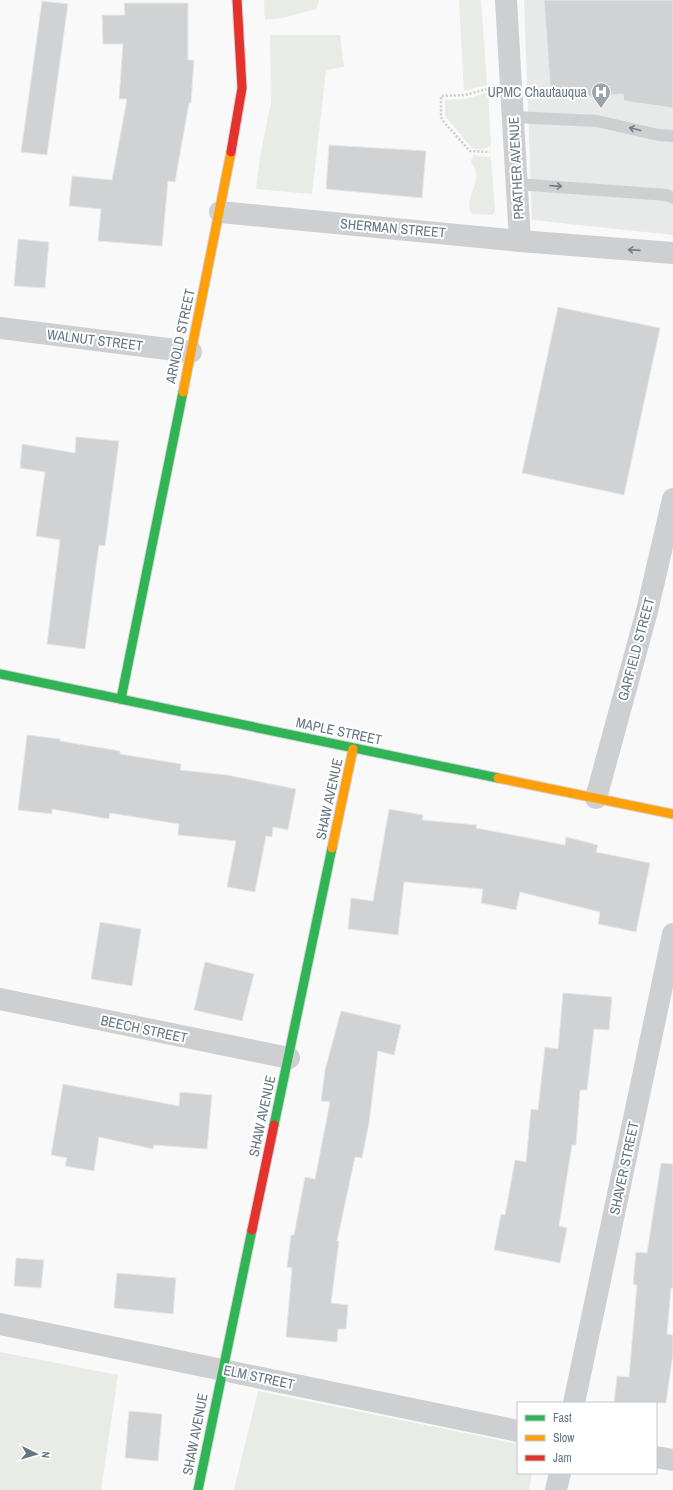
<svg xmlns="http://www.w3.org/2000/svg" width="673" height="1490" viewBox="0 0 673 1490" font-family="'Archivo Narrow',sans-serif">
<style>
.built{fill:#e8e9e9}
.green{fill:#e8ebe6}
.building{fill:#d0d2d3;stroke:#e8e8e8}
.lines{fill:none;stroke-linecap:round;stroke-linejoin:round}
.fast-casing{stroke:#d5d6d7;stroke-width:11}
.slow-casing{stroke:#d5d6d7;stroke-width:11}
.jam-casing{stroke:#d5d6d7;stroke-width:11}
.path{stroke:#cbcccd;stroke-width:2.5;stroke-dasharray:2 2;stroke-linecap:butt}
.lane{stroke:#cecfd0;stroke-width:12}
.street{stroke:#cecfd0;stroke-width:22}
.fast{stroke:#30b455;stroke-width:9}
.slow{stroke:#ff9f0a;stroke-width:9}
.jam{stroke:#e5322d;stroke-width:9}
.oneway{stroke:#707f8b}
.labels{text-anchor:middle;stroke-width:4;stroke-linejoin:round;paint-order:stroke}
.poi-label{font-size:14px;fill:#657683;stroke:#fff;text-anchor:end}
.street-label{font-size:14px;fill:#657683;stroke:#fff}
</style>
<rect width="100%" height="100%" fill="#f9f9f9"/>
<!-- built -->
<polygon class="built" points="524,0 673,0 673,235 532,220"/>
<!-- green -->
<g class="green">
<polygon points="264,0 319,0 316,9 283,18 265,20"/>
<polygon points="459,0 481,0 487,85 464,91"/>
<polygon points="270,35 340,35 344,67 326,70 312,194 256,189 261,151 271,102"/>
<path d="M488 92 491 145C486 150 478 150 472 148L445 116V100L466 99Z"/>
<path d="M473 155 491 157 495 212 492 215 473 214 470 211C466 193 485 180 471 162Z"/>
<polygon points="0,1352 118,1375 101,1490 0,1490"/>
<polygon points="258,1391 518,1444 518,1473 532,1473 529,1490 234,1490"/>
</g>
<!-- building -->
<g class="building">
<polygon points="544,0 673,0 673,108 624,101 623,94 551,99"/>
<polygon points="42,1 68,4 47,155 21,152"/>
<polygon points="124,3 188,3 188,60 194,60 191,103 189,103 175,182 168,181 162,246 98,241 101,209 69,206 72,176 112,180 127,99 119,99 123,44 103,44 102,15 125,15"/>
<polygon points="329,145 426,151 422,198 326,189"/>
<polygon points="18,239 49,242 45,288 14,286"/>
<polygon points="558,307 660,328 624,495 522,473"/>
<polygon points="76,437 119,441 105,546 99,545 85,649 47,644 60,540 36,536 45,472 20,468 22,444 75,453"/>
<polygon points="27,735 60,739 60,741 120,751 120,754 181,764 180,770 227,775 296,789 288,830 273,827 272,837 266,836 255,892 227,887 236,841 178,835 179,824 110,813 109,819 52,809 52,814 18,810"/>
<polygon points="389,809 423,815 422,820 477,825 476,828 565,845 566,837 598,845 596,852 650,863 636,932 598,924 600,912 520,892 516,910 481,903 483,889 404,882 398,935 348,929 351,898 373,901"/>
<polygon points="100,922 141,929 132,986 91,979"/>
<polygon points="205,962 254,974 242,1021 194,1010"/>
<polygon points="563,993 612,997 609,1030 594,1029 587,1090 580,1090 576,1145 572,1145 559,1226 567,1228 560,1263 494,1250 501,1214 505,1215 515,1160 526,1162 531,1109 538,1110 545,1047 558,1049"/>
<polygon points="341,1011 401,1025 394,1055 378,1051 369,1123 362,1158 355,1157 337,1241 339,1241 331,1303 348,1305 346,1329 338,1329 337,1342 286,1337 292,1268 287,1267 291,1235 294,1235 305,1177 315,1179 330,1102 321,1101 325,1070"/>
<polygon points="63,1084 179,1106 180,1092 212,1095 207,1149 154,1145 153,1149 99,1137 94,1171 65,1166 67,1158 51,1155"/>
<polygon points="661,1163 673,1164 673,1288 671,1288 667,1334 673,1335 673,1354 666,1403 614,1403 617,1376 629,1377 637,1285 633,1284 636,1252 647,1253"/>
<polygon points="16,1258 44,1260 41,1288 14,1286"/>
<polygon points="117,1273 176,1278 173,1314 114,1308"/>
<polygon points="129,1411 162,1414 158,1461 125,1458"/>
</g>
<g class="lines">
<!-- fast casing -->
<g class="fast-casing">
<g id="fast">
<polyline points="0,674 498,778"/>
<polyline points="121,699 183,392"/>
<polyline points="274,1125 332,848"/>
<polyline points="198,1490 252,1230"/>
</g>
</g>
<!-- slow casing -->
<g class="slow-casing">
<g id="slow">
<polyline points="183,392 231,152"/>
<polyline points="498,778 673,814"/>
<polyline points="332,848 353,749"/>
</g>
</g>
<!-- jam casing -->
<g class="jam-casing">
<g id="jam">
<polyline points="231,152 242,88 237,0"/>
<polyline points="252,1230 274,1125"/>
</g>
</g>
<!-- path -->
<polyline class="path" points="487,89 465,95 441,96 441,117 443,121 470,151 490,152"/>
<!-- lane -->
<g class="lane">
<polyline points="513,117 597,121 658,135 673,136"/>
<polyline points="517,184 667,195 673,198"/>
</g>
<!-- street -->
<g class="street">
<polyline points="506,0 520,241"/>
<polyline points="220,212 520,241 673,253"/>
<polyline points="0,328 191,352"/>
<polyline points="596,798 647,611 673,499"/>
<polyline points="0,999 289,1058"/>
<polyline points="0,1324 518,1431"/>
<polyline points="574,1403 673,934"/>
<polyline points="656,1457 673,1460"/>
<polyline points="556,1490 560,1473"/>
</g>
<!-- fast -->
<use href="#fast" class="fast"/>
<!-- slow -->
<use href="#slow" class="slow"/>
<!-- jam -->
<use href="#jam" class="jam"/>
</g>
<!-- one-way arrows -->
<defs><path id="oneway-shaft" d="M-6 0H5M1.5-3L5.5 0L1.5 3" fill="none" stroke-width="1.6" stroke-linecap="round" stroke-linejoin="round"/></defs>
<g class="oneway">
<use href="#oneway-shaft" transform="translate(635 129) rotate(-166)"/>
<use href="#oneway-shaft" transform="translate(556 186) rotate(4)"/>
<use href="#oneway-shaft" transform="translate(634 250) rotate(-176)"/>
</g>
<!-- icons -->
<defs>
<g id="hospital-pin" transform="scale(1)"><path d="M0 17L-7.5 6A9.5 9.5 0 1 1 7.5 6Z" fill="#99a4ac" stroke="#fff"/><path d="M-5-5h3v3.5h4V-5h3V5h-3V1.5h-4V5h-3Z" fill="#fff"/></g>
</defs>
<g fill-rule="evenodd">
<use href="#hospital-pin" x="601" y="92"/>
</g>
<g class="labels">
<!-- poi labels -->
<g class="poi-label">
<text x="587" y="97">UPMC Chautauqua</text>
</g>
<!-- street labels -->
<g class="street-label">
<text transform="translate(516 168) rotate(-93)" y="5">PRATHER AVENUE</text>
<text transform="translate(393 228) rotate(5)" y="5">SHERMAN STREET</text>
<text transform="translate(180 336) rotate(-78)" y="5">ARNOLD STREET</text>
<text transform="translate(95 340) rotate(7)" y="5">WALNUT STREET</text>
<text transform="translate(636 649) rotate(-75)" y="5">GARFIELD STREET</text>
<text transform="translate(339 731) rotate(12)" y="5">MAPLE STREET</text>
<text transform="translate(329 799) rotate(-78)" y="5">SHAW AVENUE</text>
<text transform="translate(144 1029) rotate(12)" y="5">BEECH STREET</text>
<text transform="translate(262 1116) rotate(-78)" y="5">SHAW AVENUE</text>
<text transform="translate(624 1168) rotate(-78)" y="5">SHAVER STREET</text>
<text transform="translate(259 1377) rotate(12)" y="5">ELM STREET</text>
<text transform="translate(195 1434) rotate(-79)" y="5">SHAW AVENUE</text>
</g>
</g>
<!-- legend -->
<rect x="517" y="1402" width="140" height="72" fill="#ffffff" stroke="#c1c8cd"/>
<rect x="525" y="1415" width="20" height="6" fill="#30b455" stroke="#c1c8cd"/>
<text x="553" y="1422" font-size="12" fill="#657683">Fast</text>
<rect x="525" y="1435" width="20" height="6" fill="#ff9f0a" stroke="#c1c8cd"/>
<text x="553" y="1442" font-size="12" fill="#657683">Slow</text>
<rect x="525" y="1455" width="20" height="6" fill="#e5322d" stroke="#c1c8cd"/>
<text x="553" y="1462" font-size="12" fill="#657683">Jam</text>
<!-- north arrow -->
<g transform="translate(36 1454) rotate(95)" stroke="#ffffff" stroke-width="3" paint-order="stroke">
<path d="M0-3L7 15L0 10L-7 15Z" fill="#657683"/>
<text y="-6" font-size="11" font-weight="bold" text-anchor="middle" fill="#657683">N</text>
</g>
</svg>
